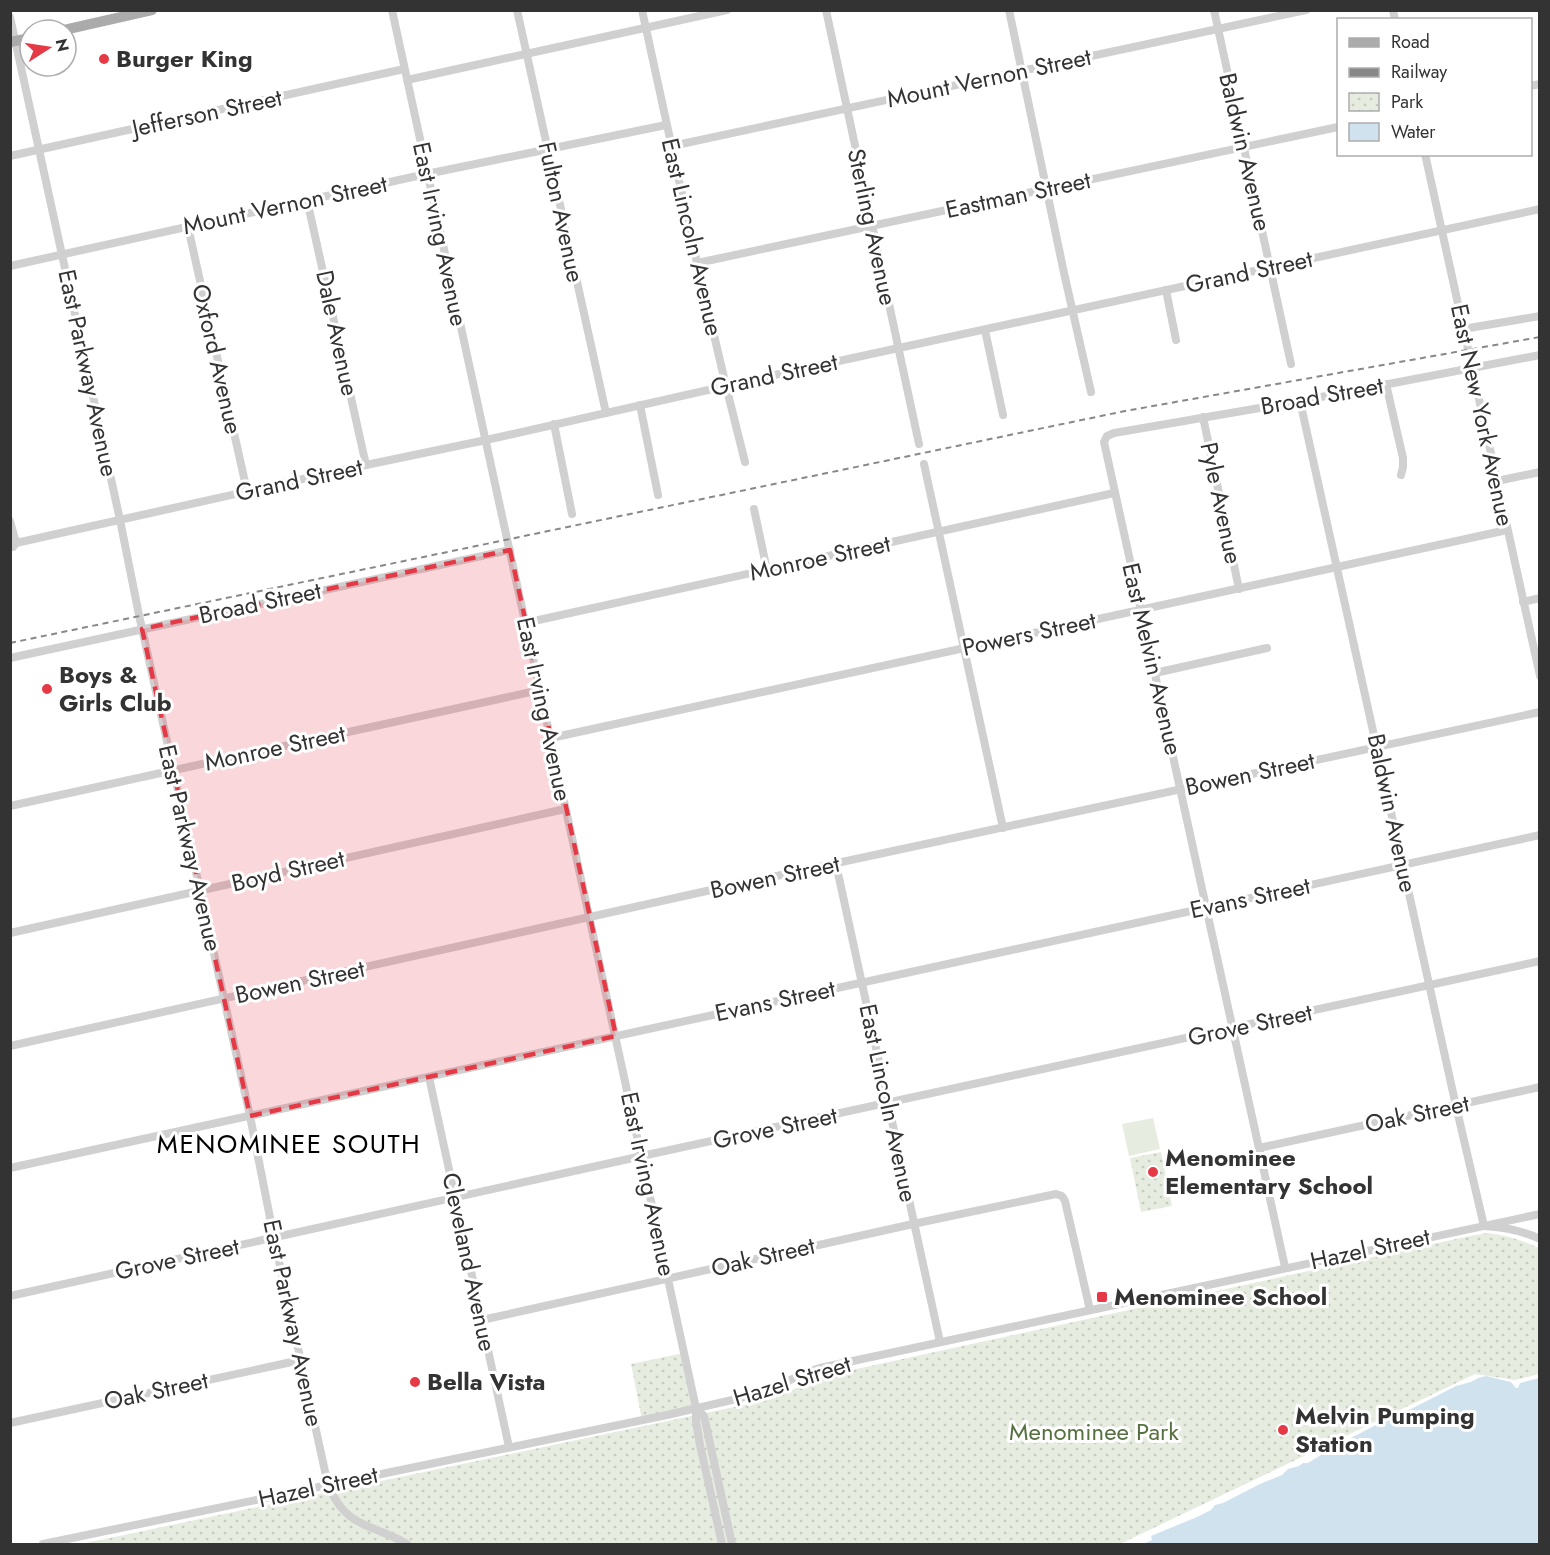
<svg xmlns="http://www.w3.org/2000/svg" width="1550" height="1555" viewBox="0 0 1550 1555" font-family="Jost,sans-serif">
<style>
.grass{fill:#e6ecdf}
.park{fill:url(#park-dots)}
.water{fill:#cfe2ee}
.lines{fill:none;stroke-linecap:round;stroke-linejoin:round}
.minor{stroke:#d0d0d0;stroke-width:8}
.major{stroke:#ababab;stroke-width:10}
.rail{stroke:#888;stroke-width:2;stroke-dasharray:6 4.5;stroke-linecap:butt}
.marked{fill:#e63946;fill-opacity:0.2;stroke:#e63946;stroke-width:4.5;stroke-dasharray:12 8;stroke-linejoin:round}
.poi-dot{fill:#e63946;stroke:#fff;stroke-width:2}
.labels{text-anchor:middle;stroke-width:6;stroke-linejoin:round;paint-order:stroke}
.poi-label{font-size:24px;font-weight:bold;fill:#333;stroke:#fff;text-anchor:start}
.street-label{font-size:24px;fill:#333;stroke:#fff}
.park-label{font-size:24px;fill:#56703f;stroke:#fff}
.neighbourhood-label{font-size:26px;letter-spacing:1.5px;fill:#000;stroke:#fff}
</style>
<defs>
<pattern id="park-dots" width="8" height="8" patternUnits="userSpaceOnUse" patternTransform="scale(1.5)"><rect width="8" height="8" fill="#e6ecdf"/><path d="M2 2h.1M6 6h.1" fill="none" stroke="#c6cbc0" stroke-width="1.8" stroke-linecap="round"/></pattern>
</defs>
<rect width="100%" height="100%" fill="#fff"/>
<!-- grass -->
<polygon class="grass" points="1153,1118 1160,1149 1129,1156 1122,1124"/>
<!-- park -->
<g class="park">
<polygon points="1161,1152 1172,1206 1141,1212 1130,1158"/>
<path d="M1487 1233C1506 1235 1522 1240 1539 1248V1374L1515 1380 1475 1374 1120 1544H81L772 1399 814 1380 838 1373 1470 1236Z"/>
<polygon points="684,1353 696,1408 642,1420 631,1364"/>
</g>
<!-- water -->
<polygon class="water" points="1486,1376 1511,1382 1516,1388 1518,1388 1520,1383 1539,1378 1539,1544 1143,1544 1152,1540 1151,1536 1197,1517 1211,1510 1215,1505 1223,1503 1260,1484 1282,1475 1288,1469 1299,1466 1303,1463 1308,1463 1324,1453 1331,1451 1345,1441 1403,1411 1411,1409 1456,1386 1471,1382 1478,1378"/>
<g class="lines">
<!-- minor -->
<g class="minor">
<polyline points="392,10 696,1408 696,1421 700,1445 722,1544"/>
<polyline points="517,10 606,413"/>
<polyline points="642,10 697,263 726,386 745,462"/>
<polyline points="826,10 919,444"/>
<polyline points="1009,10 1064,273 1091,392"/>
<polyline points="1214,10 1291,364"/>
<polyline points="1393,10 1395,20"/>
<path d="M10 17 120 520 139 615 250 1116 274 1238 328 1485C347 1530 372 1523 407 1544"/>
<polyline points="407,80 727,10"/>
<polyline points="1530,86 1540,84"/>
<polyline points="672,146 1306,10"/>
<polyline points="1425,154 1540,676"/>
<polyline points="10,156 404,69"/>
<polyline points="307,200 366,465"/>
<polyline points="188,227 247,491"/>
<polyline points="697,263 1338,127"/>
<polyline points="10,266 417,176 666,125"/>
<polyline points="1166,290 1176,340"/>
<polyline points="1463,329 1540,316"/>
<polyline points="985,330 1003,415"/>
<polyline points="1386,384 1403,458 1403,467 1401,475"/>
<path d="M1300 401 1456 1106 1484 1226C1504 1227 1521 1230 1540 1239"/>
<polyline points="640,405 658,495"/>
<polyline points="1203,417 1239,589"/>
<polyline points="554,424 572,514"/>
<polyline points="924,464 1003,828"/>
<polyline points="1497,481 1540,472"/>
<polyline points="754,509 767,570"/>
<polyline points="10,521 16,543"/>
<polyline points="10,547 13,547 16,543 366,465 486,440 779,374 1540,209"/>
<polyline points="1523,602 1540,598"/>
<polyline points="525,623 1114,493"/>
<polyline points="10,658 510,550"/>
<polyline points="1155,673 1267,648"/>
<polyline points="551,738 1507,530"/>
<polyline points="10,806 540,690"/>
<polyline points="836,864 940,1342"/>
<polyline points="10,933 565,809"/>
<polyline points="10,1046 702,892 1540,712"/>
<polyline points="429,1077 509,1447"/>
<polyline points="1259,1148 1540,1087"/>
<polyline points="10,1168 1540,835"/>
<polyline points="1285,1267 1104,442 1107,436 1114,433 1300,401 1540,355"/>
<polyline points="10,1296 642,1156 1540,961"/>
<polyline points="482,1320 913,1224 1056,1194 1062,1196 1065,1201 1090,1310"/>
<polyline points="696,1408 704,1416 732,1544"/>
<polyline points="10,1423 301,1360"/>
<polyline points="43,1544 667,1415 767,1392 804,1373 820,1368 1540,1214"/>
</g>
<!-- major -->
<g class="major">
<polyline points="64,30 152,10"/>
<polyline points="10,42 30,38"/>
</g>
<!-- rail -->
<polyline class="rail" points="10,643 1125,411 1540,337"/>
</g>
<!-- marked area -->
<path class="marked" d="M510 550 616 1036 250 1116 142 629Z"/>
<!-- markers -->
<g class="poi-dot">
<circle cx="104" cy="59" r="6"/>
<circle cx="47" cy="689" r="6"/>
<circle cx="1153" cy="1172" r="6"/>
<rect x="1096" y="1291" width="12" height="12" rx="3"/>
<circle cx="415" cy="1382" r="6"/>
<circle cx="1283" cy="1430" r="6"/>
</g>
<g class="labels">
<!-- poi labels -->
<g class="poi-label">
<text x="116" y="67">Burger King</text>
<text x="59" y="683">Boys &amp;<tspan x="59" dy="28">Girls Club</tspan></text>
<text x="1165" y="1166">Menominee<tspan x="1165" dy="28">Elementary School</tspan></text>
<text x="1114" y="1305">Menominee School</text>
<text x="427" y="1390">Bella Vista</text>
<text x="1295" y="1424">Melvin Pumping<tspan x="1295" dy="28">Station</tspan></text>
</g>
<!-- street labels -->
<g class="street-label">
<text transform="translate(989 78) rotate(-12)" y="8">Mount Vernon Street</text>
<text transform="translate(207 113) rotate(-12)" y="8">Jefferson Street</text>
<text transform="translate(1245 152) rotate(77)" y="8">Baldwin Avenue</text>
<text transform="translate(1018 195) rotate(-12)" y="8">Eastman Street</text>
<text transform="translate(285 205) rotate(-12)" y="8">Mount Vernon Street</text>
<text transform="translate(561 212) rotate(78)" y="8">Fulton Avenue</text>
<text transform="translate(872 227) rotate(78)" y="8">Sterling Avenue</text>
<text transform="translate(440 234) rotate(78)" y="8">East Irving Avenue</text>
<text transform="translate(692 237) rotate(77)" y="8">East Lincoln Avenue</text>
<text transform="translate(1249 272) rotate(-12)" y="8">Grand Street</text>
<text transform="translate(337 333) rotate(78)" y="8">Dale Avenue</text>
<text transform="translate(217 359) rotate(77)" y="8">Oxford Avenue</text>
<text transform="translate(88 373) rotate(78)" y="8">East Parkway Avenue</text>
<text transform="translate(774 375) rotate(-12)" y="8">Grand Street</text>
<text transform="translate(1322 396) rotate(-10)" y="8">Broad Street</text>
<text transform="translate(1482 415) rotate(78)" y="8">East New York Avenue</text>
<text transform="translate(299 480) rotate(-12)" y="8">Grand Street</text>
<text transform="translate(1221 503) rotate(78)" y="8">Pyle Avenue</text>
<text transform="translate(820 558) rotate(-12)" y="8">Monroe Street</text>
<text transform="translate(260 603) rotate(-12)" y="8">Broad Street</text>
<text transform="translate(1029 634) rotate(-12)" y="8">Powers Street</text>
<text transform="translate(1152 659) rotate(77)" y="8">East Melvin Avenue</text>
<text transform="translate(544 709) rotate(78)" y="8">East Irving Avenue</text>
<text transform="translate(275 748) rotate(-12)" y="8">Monroe Street</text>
<text transform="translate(1250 774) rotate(-12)" y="8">Bowen Street</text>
<text transform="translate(1392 813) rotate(78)" y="8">Baldwin Avenue</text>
<text transform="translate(190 848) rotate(77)" y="8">East Parkway Avenue</text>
<text transform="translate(288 871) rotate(-13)" y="8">Boyd Street</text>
<text transform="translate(775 877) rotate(-12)" y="8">Bowen Street</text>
<text transform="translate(1250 898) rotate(-12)" y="8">Evans Street</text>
<text transform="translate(300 982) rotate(-12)" y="8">Bowen Street</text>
<text transform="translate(775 1001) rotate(-12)" y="8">Evans Street</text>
<text transform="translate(1250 1025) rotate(-12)" y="8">Grove Street</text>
<text transform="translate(888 1103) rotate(78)" y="8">East Lincoln Avenue</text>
<text transform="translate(1417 1114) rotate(-12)" y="8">Oak Street</text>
<text transform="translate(775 1128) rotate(-12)" y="8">Grove Street</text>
<text transform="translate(648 1184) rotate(78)" y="8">East Irving Avenue</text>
<text transform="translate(1370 1249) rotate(-12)" y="8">Hazel Street</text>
<text transform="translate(763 1257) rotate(-13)" y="8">Oak Street</text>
<text transform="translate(177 1259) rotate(-12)" y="8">Grove Street</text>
<text transform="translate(469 1262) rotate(78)" y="8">Cleveland Avenue</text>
<text transform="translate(293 1323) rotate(78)" y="8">East Parkway Avenue</text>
<text transform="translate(792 1381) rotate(-17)" y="8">Hazel Street</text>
<text transform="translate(156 1391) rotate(-12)" y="8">Oak Street</text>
<text transform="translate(318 1487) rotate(-12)" y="8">Hazel Street</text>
</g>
<!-- park labels -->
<g class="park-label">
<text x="1094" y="1440">Menominee Park</text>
</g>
<!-- neighbourhood labels -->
<g class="neighbourhood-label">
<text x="289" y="1153">MENOMINEE SOUTH</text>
</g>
</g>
<!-- border -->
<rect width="1550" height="1555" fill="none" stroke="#333333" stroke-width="24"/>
<!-- legend -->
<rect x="1337" y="18" width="195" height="138" fill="#ffffff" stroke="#adadad" stroke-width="1.5"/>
<rect x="1349" y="38" width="30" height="9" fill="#ababab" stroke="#adadad" stroke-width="1.5"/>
<text x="1391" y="48" font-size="18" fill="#333333">Road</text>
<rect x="1349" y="68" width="30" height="9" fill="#888888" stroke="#adadad" stroke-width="1.5"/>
<text x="1391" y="78" font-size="18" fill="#333333">Railway</text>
<rect x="1349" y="93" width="30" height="18" fill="url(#park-dots)" stroke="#adadad" stroke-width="1.5"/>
<text x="1391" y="108" font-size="18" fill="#333333">Park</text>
<rect x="1349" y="123" width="30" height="18" fill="#cfe2ee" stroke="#adadad" stroke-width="1.5"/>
<text x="1391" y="138" font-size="18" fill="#333333">Water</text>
<!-- north arrow -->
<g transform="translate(48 48) rotate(78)"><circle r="28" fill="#ffffff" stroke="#adadad" stroke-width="1.5"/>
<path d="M0-4.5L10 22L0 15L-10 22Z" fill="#e63946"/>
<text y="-9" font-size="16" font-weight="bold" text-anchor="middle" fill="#333333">N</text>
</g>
</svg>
